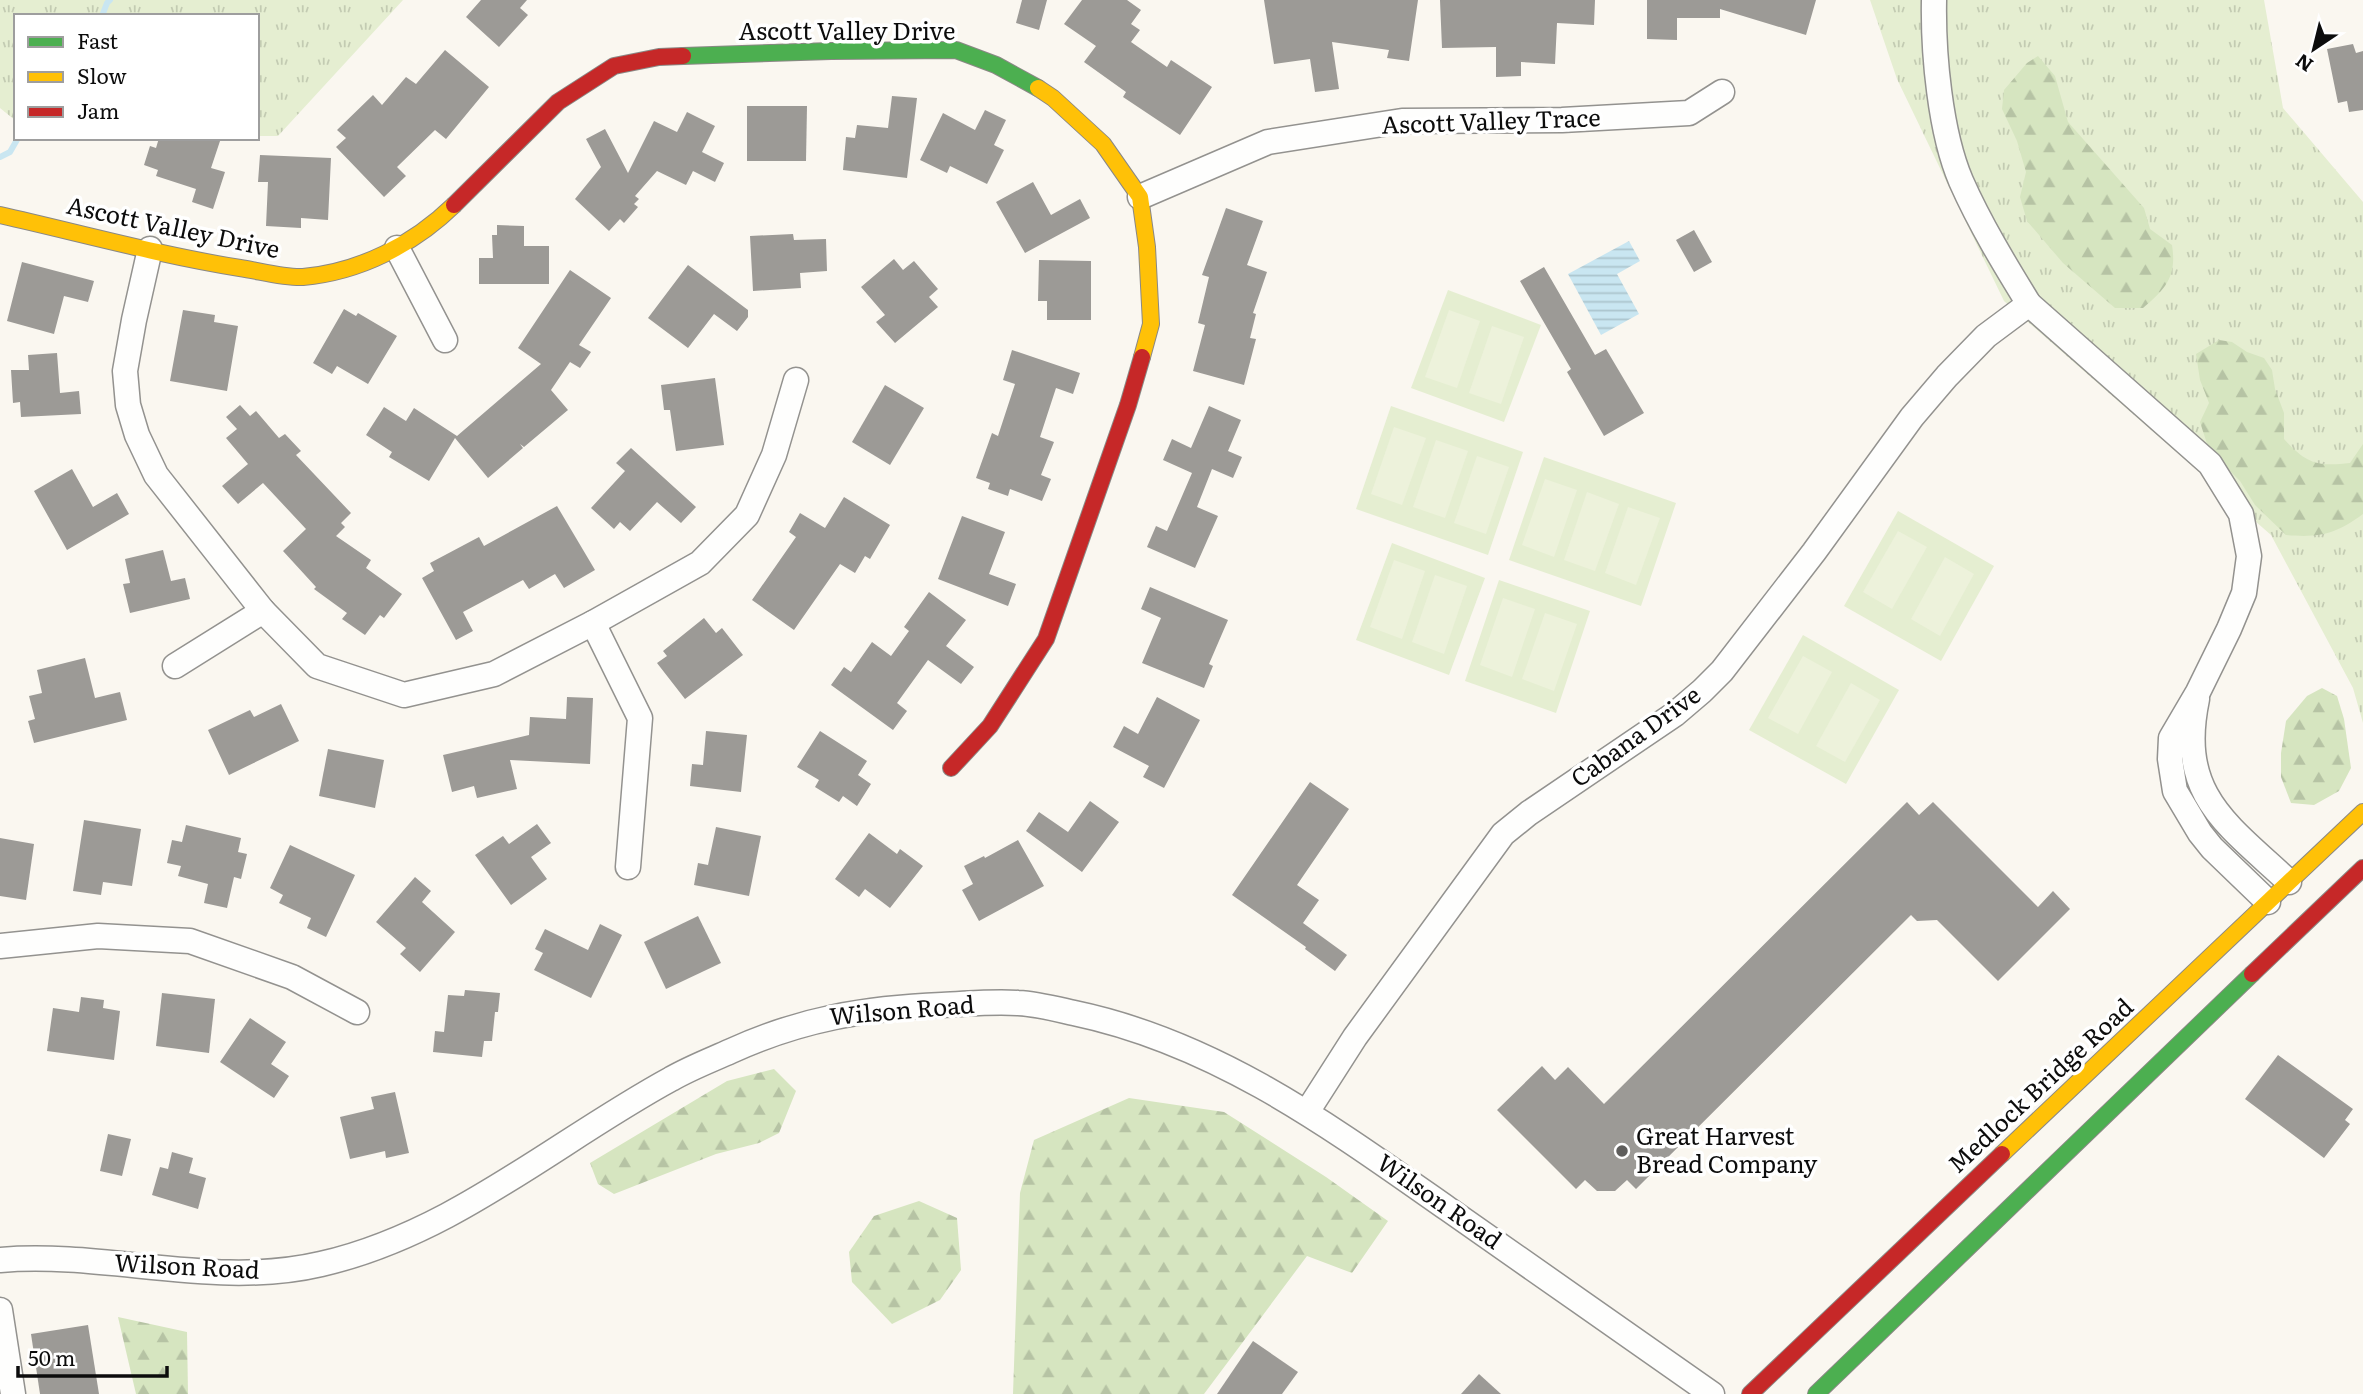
<svg xmlns="http://www.w3.org/2000/svg" width="2363" height="1394" viewBox="0 0 2363 1394" font-family="Literata,serif">
<style>
.grass{fill:url(#grass-tufts)}
.forest{fill:url(#forest-firs)}
.park{fill:#e5eed1}
.pitch{fill:#edf2db}
.water{fill:url(#water-rules)}
.lines{fill:none;stroke-linecap:round;stroke-linejoin:round}
.stream{stroke:#c9e6f1;stroke-width:6}
.building{fill:#9c9a96}
.street-casing{stroke:#93928f;stroke-width:27}
.fast-casing{stroke:#8a8885;stroke-width:18}
.slow-casing{stroke:#8a8885;stroke-width:18}
.jam-casing{stroke:#8a8885;stroke-width:18}
.street{stroke:#fefefd;stroke-width:24}
.fast{stroke:#4caf50;stroke-width:16}
.slow{stroke:#ffc107;stroke-width:16}
.jam{stroke:#c62828;stroke-width:16}
.poi-dot{fill:#5f5e5c;stroke:#fff;stroke-width:2.5}
.labels{text-anchor:middle;stroke-width:7;stroke-linejoin:round;paint-order:stroke}
.street-label{font-size:24px;fill:#0c0c0c;stroke:#fff}
.poi-label{font-size:24px;fill:#0c0c0c;stroke:#fff;text-anchor:start}
</style>
<defs>
<pattern id="grass-tufts" width="24" height="20" patternUnits="userSpaceOnUse" patternTransform="scale(1.75)"><rect width="24" height="20" fill="#e5eed1"/><path d="M3 7l-1-3M5 7V3M7 7l1-3M15 17l-1-3M17 17v-4M19 17l1-3" fill="none" stroke="#c3cbb2"/></pattern>
<pattern id="forest-firs" width="22" height="20" patternUnits="userSpaceOnUse" patternTransform="scale(1.75)"><rect width="22" height="20" fill="#d6e5c0"/><path d="M5 1l3.5 6h-7zM16 11l3.5 6h-7z" fill="#b6c3a4"/></pattern>
<pattern id="water-rules" width="6" height="5" patternUnits="userSpaceOnUse" patternTransform="scale(1.75)"><rect width="6" height="5" fill="#c9e6f1"/><path d="M0 2.5h6" fill="none" stroke="#abc4cd"/></pattern>
</defs>
<rect width="100%" height="100%" fill="#faf7f0"/>
<!-- grass -->
<g class="grass">
<polygon points="0,0 403,0 278,136 257,136 257,16 16,16 16,121 0,108"/>
<polygon points="1870,0 2264,0 2283,108 2363,202 2363,723 2353,688 2271,535 2004,301 1897,79"/>
</g>
<!-- forest -->
<g class="forest">
<path d="M2038 56 2055 76 2068 122 2144 208 2150 229 2172 245C2177 276 2166 289 2143 308H2115L2063 263 2027 221 2020 197 2026 172 2017 141 2002 109 2004 90 2027 63Z"/>
<path d="M2219 340 2232 342 2247 352 2264 358 2272 370 2275 389 2284 413V439C2306 463 2317 467 2350 463L2363 444V514C2336 534 2320 538 2286 535L2255 505 2240 481 2209 450 2200 422 2209 403 2200 380 2196 354Z"/>
<polygon points="2322,688 2337,696 2344,719 2351,768 2339,791 2314,805 2291,803 2281,777 2281,753 2286,721 2307,696"/>
<polygon points="774,1069 796,1091 779,1133 759,1143 716,1154 614,1194 598,1184 590,1163 727,1081"/>
<polygon points="1129,1098 1224,1112 1326,1177 1388,1221 1352,1273 1307,1256 1204,1394 1013,1394 1020,1193 1034,1140"/>
<polygon points="919,1201 957,1218 961,1270 940,1300 892,1324 852,1282 849,1252 874,1216"/>
<polygon points="118,1317 187,1332 188,1394 136,1394"/>
</g>
<!-- park -->
<g class="park">
<polygon points="1448,290 1541,325 1504,422 1411,388"/>
<polygon points="1391,406 1523,452 1488,555 1356,509"/>
<polygon points="1544,457 1676,503 1641,606 1509,560"/>
<polygon points="1898,511 1994,566 1941,661 1844,606"/>
<polygon points="1392,543 1485,578 1449,675 1356,640"/>
<polygon points="1499,580 1590,611 1556,713 1465,681"/>
<polygon points="1803,635 1899,690 1846,784 1749,730"/>
</g>
<!-- pitch -->
<g class="pitch">
<polygon points="1449,310 1480,321 1457,388 1425,377"/>
<polygon points="1492,326 1524,337 1501,404 1469,393"/>
<polygon points="1394,427 1426,438 1402,505 1371,494"/>
<polygon points="1436,440 1468,451 1445,518 1413,507"/>
<polygon points="1477,456 1509,467 1486,534 1454,523"/>
<polygon points="1545,479 1577,490 1554,557 1522,545"/>
<polygon points="1587,492 1619,504 1595,571 1564,560"/>
<polygon points="1628,507 1660,518 1636,585 1605,573"/>
<polygon points="1898,531 1927,547 1892,609 1863,592"/>
<polygon points="1945,557 1974,574 1940,636 1911,619"/>
<polygon points="1394,560 1425,571 1402,639 1370,627"/>
<polygon points="1435,575 1467,586 1444,654 1412,642"/>
<polygon points="1503,598 1535,609 1512,677 1480,665"/>
<polygon points="1545,613 1577,624 1554,691 1522,679"/>
<polygon points="1803,656 1832,672 1798,734 1768,718"/>
<polygon points="1851,683 1880,700 1845,762 1816,746"/>
</g>
<!-- water -->
<polygon class="water" points="1629,241 1640,261 1617,274 1639,314 1601,335 1568,274"/>
<g class="lines">
<!-- stream -->
<g class="stream">
<polyline points="102,16 107,3 110,0"/>
<polyline points="0,157 10,152 18,138"/>
</g>
</g>
<!-- building -->
<g class="building">
<polygon points="481,0 527,0 520,8 528,15 499,47 466,17"/>
<polygon points="1022,0 1047,0 1039,30 1016,23"/>
<polygon points="1082,0 1127,0 1141,10 1131,24 1140,30 1131,42 1167,67 1171,60 1212,87 1180,135 1123,97 1126,92 1084,62 1096,46 1064,24"/>
<polygon points="1264,0 1418,0 1409,61 1387,58 1389,50 1332,42 1339,89 1315,92 1310,59 1274,64"/>
<polygon points="1440,0 1595,0 1594,25 1557,23 1555,64 1521,62 1521,76 1496,77 1496,47 1442,48"/>
<polygon points="1647,0 1816,0 1806,35 1720,9 1720,18 1677,18 1677,40 1647,39"/>
<polygon points="2353,44 2356,53 2363,51 2363,110 2349,112 2347,101 2338,103 2327,49"/>
<polygon points="445,50 489,87 446,139 435,130 397,167 406,176 384,197 336,147 346,138 337,130 373,95 382,105 406,77 416,84"/>
<polygon points="892,96 917,98 907,178 843,170 846,137 855,138 857,125 888,128"/>
<polygon points="747,106 807,106 806,161 747,161"/>
<polygon points="985,110 1006,120 994,145 1004,150 987,184 950,166 947,173 920,160 943,113 975,130"/>
<polygon points="687,112 715,126 702,152 724,163 715,182 693,171 686,185 657,171 635,196 639,199 634,204 638,207 624,223 620,219 609,231 575,199 601,167 586,139 605,129 628,173 654,121 677,132"/>
<polygon points="159,138 221,138 211,168 225,172 213,209 192,202 196,189 156,176 158,170 144,165 150,146 156,148"/>
<polygon points="260,155 331,158 328,220 301,218 301,228 266,226 268,182 258,182"/>
<polygon points="1033,182 1051,215 1080,199 1090,218 1025,253 996,202"/>
<polygon points="1226,208 1263,221 1247,265 1267,272 1253,313 1256,314 1250,338 1256,339 1244,385 1193,371 1205,325 1198,323 1209,277 1202,275"/>
<polygon points="497,225 524,226 524,246 549,246 549,284 479,284 479,258 493,258 492,235 497,235"/>
<polygon points="1694,230 1712,262 1694,272 1676,240"/>
<polygon points="793,234 794,240 826,239 827,271 800,273 801,288 753,291 750,236"/>
<polygon points="894,259 903,270 914,261 938,289 929,297 938,307 895,343 876,322 885,315 861,287"/>
<polygon points="1039,260 1091,261 1091,320 1047,320 1047,301 1038,301"/>
<polygon points="22,262 94,281 88,302 64,296 54,334 7,321"/>
<polygon points="688,265 748,310 748,317 737,331 714,314 688,348 648,318"/>
<polygon points="1544,267 1595,355 1606,349 1644,413 1604,436 1567,372 1571,369 1520,281"/>
<polygon points="570,270 611,298 579,345 591,352 580,368 570,362 551,390 568,410 524,447 520,444 523,448 488,478 455,438 429,481 389,457 392,452 366,435 384,407 406,421 414,408 457,436 541,364 518,348"/>
<polygon points="344,309 356,316 358,313 397,336 368,384 337,366 332,374 313,363"/>
<polygon points="183,310 215,315 214,322 238,326 227,391 170,381"/>
<polygon points="1012,350 1080,373 1073,394 1056,388 1040,437 1054,442 1041,475 1051,479 1042,501 1010,489 1008,496 988,489 990,483 976,478 992,433 998,436 1015,384 1003,380"/>
<polygon points="57,353 60,393 79,391 81,414 21,417 20,402 13,403 11,370 29,370 28,355"/>
<polygon points="715,378 724,445 676,451 670,410 664,410 661,385"/>
<polygon points="885,385 924,408 890,465 852,442"/>
<polygon points="240,405 250,416 256,411 279,438 285,434 301,451 296,455 351,513 341,523 345,527 336,536 371,560 366,568 402,594 384,618 380,615 365,635 342,619 347,613 314,589 316,587 283,551 306,529 263,483 238,504 222,486 248,464 226,438 237,429 226,417"/>
<polygon points="1209,406 1241,420 1228,451 1242,457 1233,478 1212,469 1197,507 1218,516 1195,568 1147,547 1156,526 1167,531 1192,473 1163,460 1172,439 1191,448"/>
<polygon points="631,448 696,507 681,523 657,502 630,531 620,522 614,529 591,508 625,471 616,463"/>
<polygon points="72,469 93,507 117,493 129,514 67,550 34,491"/>
<polygon points="844,497 890,525 870,559 865,556 855,573 840,564 794,630 752,600 796,537 789,532 800,513 825,528"/>
<polygon points="557,506 595,570 564,588 555,574 529,589 523,580 463,612 473,631 456,640 422,578 434,571 430,563 479,537 484,546"/>
<polygon points="962,516 1005,532 989,574 1016,584 1008,606 938,579"/>
<polygon points="163,550 171,581 185,578 190,599 130,613 123,584 130,583 125,559"/>
<polygon points="1150,587 1228,620 1209,664 1213,666 1204,688 1142,663 1161,618 1141,609"/>
<polygon points="929,592 966,620 946,646 974,667 961,684 928,660 897,703 907,711 893,730 831,685 844,667 851,672 872,642 891,656 909,631 904,627"/>
<polygon points="704,618 716,633 722,628 743,655 685,699 657,663 667,656 663,651"/>
<polygon points="85,658 95,698 120,692 127,720 34,743 28,721 35,719 29,696 42,693 37,670"/>
<polygon points="567,697 593,698 590,764 510,760 517,789 477,798 474,786 452,792 443,755 529,735 530,717 566,719"/>
<polygon points="1157,697 1200,720 1164,788 1143,777 1149,766 1113,747 1124,726 1138,734"/>
<polygon points="281,704 299,741 229,775 208,730 250,710 254,717"/>
<polygon points="706,731 747,735 741,792 690,786 692,764 703,765"/>
<polygon points="820,731 867,761 858,775 871,784 857,806 843,796 839,802 815,787 819,780 797,767"/>
<polygon points="328,749 384,760 375,808 319,796"/>
<polygon points="1310,782 1349,809 1297,885 1319,900 1303,923 1347,955 1335,971 1305,949 1306,947 1232,895"/>
<polygon points="1090,801 1119,822 1082,872 1026,831 1039,812 1068,832"/>
<polygon points="1907,802 1919,815 1933,802 2038,907 2053,891 2070,909 1998,981 1937,920 1917,921 1911,915 1636,1189 1627,1180 1615,1191 1597,1191 1585,1180 1576,1189 1497,1110 1542,1066 1555,1080 1568,1067 1604,1104"/>
<polygon points="84,820 141,829 132,886 103,882 101,895 73,891"/>
<polygon points="537,824 551,843 531,857 547,879 511,905 475,855 503,836 509,844"/>
<polygon points="186,825 241,838 238,852 247,854 241,879 234,877 227,908 204,903 208,884 178,876 181,866 167,863 172,840 182,842"/>
<polygon points="716,827 761,836 749,896 694,885 698,863 708,865"/>
<polygon points="869,833 897,854 900,849 923,866 890,908 865,889 859,897 835,879"/>
<polygon points="0,838 34,844 26,900 0,896"/>
<polygon points="1018,840 1044,886 979,921 962,890 973,884 964,866 984,856 985,858"/>
<polygon points="290,845 355,875 326,937 307,928 311,918 279,903 283,895 270,888"/>
<polygon points="415,877 431,891 422,902 455,932 420,972 400,954 406,948 376,922"/>
<polygon points="698,916 721,963 666,989 644,942"/>
<polygon points="600,924 622,935 591,998 534,970 543,953 535,949 545,929 588,950"/>
<polygon points="465,990 500,993 498,1012 495,1012 492,1041 484,1041 482,1057 433,1052 435,1031 444,1032 448,995 464,996"/>
<polygon points="162,993 215,999 209,1053 156,1046"/>
<polygon points="81,997 104,1000 103,1008 120,1011 114,1060 47,1051 53,1008 79,1012"/>
<polygon points="250,1018 286,1042 271,1064 289,1076 274,1098 220,1062"/>
<polygon points="2278,1055 2353,1109 2345,1120 2350,1124 2324,1158 2245,1099"/>
<polygon points="395,1092 409,1153 386,1158 385,1151 350,1159 340,1117 374,1109 371,1097"/>
<polygon points="108,1134 131,1139 122,1176 100,1171"/>
<polygon points="172,1152 193,1158 189,1173 206,1178 198,1209 152,1195 160,1167 168,1169"/>
<polygon points="88,1325 99,1394 40,1394 31,1334"/>
<polygon points="1253,1341 1298,1372 1282,1394 1217,1394"/>
<polygon points="1479,1374 1501,1394 1461,1394"/>
</g>
<g class="lines">
<!-- street casing -->
<g class="street-casing">
<g id="street">
<path d="M1934 0C1933 53 1940 132 1961 181 1980 224 2005 265 2029 304L2210 464 2241 514 2249 556 2244 593 2229 629 2198 692 2171 738 2170 759 2175 791 2200 833 2212 848 2268 902"/>
<polyline points="1140,197 1268,142 1402,121 1562,120 1689,113 1722,92"/>
<polyline points="397,248 445,340"/>
<polyline points="150,249 134,320 125,371 128,405 137,435 156,475 263,611 317,666 404,695 494,674 593,623 700,563 747,515 774,455 796,380"/>
<polyline points="593,623 640,718 628,867"/>
<polyline points="175,666 263,611"/>
<path d="M2197 699C2177 795 2227 824 2289 882"/>
<polyline points="0,946 98,936 190,941 292,977 357,1012"/>
<polyline points="1307,1112 1355,1037 1503,834 1529,813 1675,714 1702,691 1722,671 1814,552 1912,417 1947,376 1986,336 2029,304"/>
<path d="M0 1260C107 1251 215 1289 321 1264 453 1234 555 1142 671 1079 690 1068 711 1060 731 1051 801 1019 866 1008 942 1005 967 1004 993 1001 1018 1003 1037 1004 1056 1009 1074 1013 1217 1043 1331 1127 1448 1209 1536 1271 1624 1332 1712 1394"/>
<polyline points="0,1310 13,1394"/>
</g>
</g>
<!-- fast casing -->
<g class="fast-casing">
<g id="fast">
<polyline points="683,56 831,51 956,50 996,65 1038,88"/>
<polyline points="1816,1394 2252,974"/>
</g>
</g>
<!-- slow casing -->
<g class="slow-casing">
<g id="slow">
<polyline points="1038,88 1053,98 1103,144 1140,197 1147,247 1151,324 1142,357"/>
<path d="M0 215C80 233 159 255 240 268 260 271 284 278 303 277 360 272 414 244 454 205"/>
<polyline points="2002,1154 2363,812"/>
</g>
</g>
<!-- jam casing -->
<g class="jam-casing">
<g id="jam">
<polyline points="454,205 558,102 614,66 659,57 683,56"/>
<polyline points="951,768 990,726 1046,639 1128,405 1142,357"/>
<polyline points="2252,974 2363,868"/>
<polyline points="1750,1394 2002,1154"/>
</g>
</g>
<!-- street -->
<use href="#street" class="street"/>
<!-- fast -->
<use href="#fast" class="fast"/>
<!-- slow -->
<use href="#slow" class="slow"/>
<!-- jam -->
<use href="#jam" class="jam"/>
</g>
<!-- markers -->
<circle class="poi-dot" cx="1622" cy="1151" r="7"/>
<g class="labels">
<!-- street labels -->
<g class="street-label">
<text x="847" y="40">Ascott Valley Drive</text>
<text transform="translate(1491 122) rotate(-2)" y="8">Ascott Valley Trace</text>
<text transform="translate(173 228) rotate(12)" y="8">Ascott Valley Drive</text>
<text transform="translate(1636 737) rotate(-36)" y="8">Cabana Drive</text>
<text transform="translate(902 1011) rotate(-5)" y="8">Wilson Road</text>
<text transform="translate(2041 1086) rotate(-43)" y="8">Medlock Bridge Road</text>
<text transform="translate(1439 1202) rotate(35)" y="8">Wilson Road</text>
<text transform="translate(187 1267) rotate(3)" y="8">Wilson Road</text>
</g>
<!-- poi labels -->
<g class="poi-label">
<text x="1636" y="1145">Great Harvest<tspan x="1636" dy="28">Bread Company</tspan></text>
</g>
</g>
<!-- legend -->
<rect x="14" y="14" width="245" height="126" fill="#ffffff" stroke="#9e9e9e" stroke-width="2"/>
<rect x="28" y="37" width="35" height="10" fill="#4caf50" stroke="#9e9e9e" stroke-width="2"/>
<text x="77" y="49" font-size="21" fill="#0c0c0c">Fast</text>
<rect x="28" y="72" width="35" height="10" fill="#ffc107" stroke="#9e9e9e" stroke-width="2"/>
<text x="77" y="84" font-size="21" fill="#0c0c0c">Slow</text>
<rect x="28" y="107" width="35" height="10" fill="#c62828" stroke="#9e9e9e" stroke-width="2"/>
<text x="77" y="119" font-size="21" fill="#0c0c0c">Jam</text>
<!-- north arrow -->
<g transform="translate(2314 49) rotate(215)" stroke="#ffffff" stroke-width="5" paint-order="stroke">
<path d="M0-5L12 26L0 18L-12 26Z" fill="#0c0c0c"/>
<text y="-10" font-size="19" font-weight="bold" text-anchor="middle" fill="#0c0c0c">N</text>
</g>
<!-- scale -->
<path d="M18 1366v10h149v-10" fill="none" stroke="#0c0c0c" stroke-width="3.5"/>
<text x="28" y="1366" font-size="21" fill="#0c0c0c" stroke="#ffffff" stroke-width="5" paint-order="stroke">50 m</text>
</svg>
